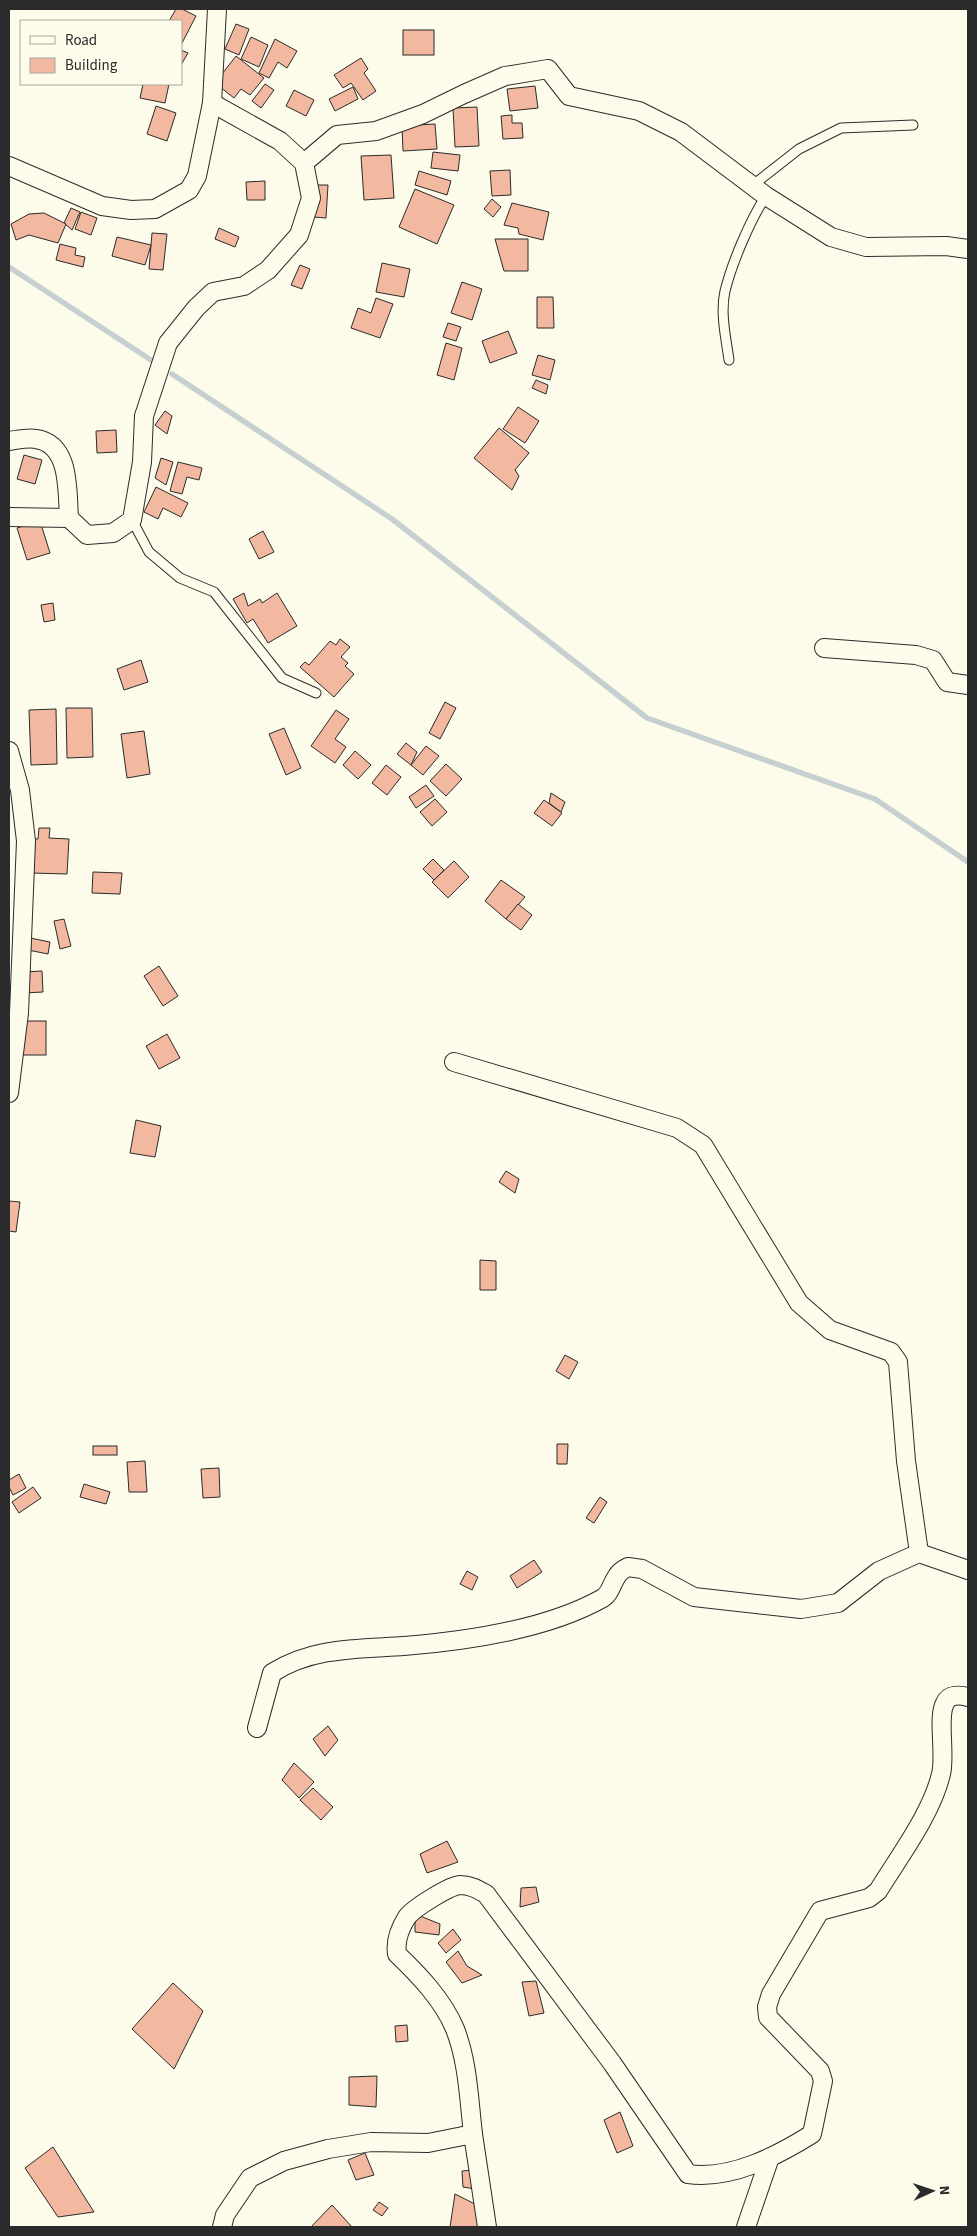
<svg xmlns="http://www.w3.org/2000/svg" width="977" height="2236" viewBox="0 0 977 2236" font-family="'Source Sans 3',sans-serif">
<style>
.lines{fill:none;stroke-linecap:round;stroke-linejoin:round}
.stream{stroke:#c7d0d0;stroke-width:5.5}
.building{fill:#f2b8a0;stroke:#2b2b2b}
.service-casing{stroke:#2b2b2b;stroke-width:11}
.minor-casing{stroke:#2b2b2b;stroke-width:20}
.service{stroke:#fdfbea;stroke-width:9}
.minor{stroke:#fdfbea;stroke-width:18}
</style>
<rect width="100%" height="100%" fill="#fdfbea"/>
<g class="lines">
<!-- stream -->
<g class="stream">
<polyline points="9,267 154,362"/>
<polyline points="172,374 392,519 647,718 875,799 968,862"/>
</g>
</g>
<!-- building -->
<g class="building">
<polygon points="176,9 182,9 196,16 181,45 181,21 169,21"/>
<polygon points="236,24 249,29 239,55 225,49"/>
<rect x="403" y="30" width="31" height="25"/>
<polygon points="251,37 268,45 259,67 241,59"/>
<polygon points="275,39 297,51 287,68 278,62 269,78 259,73"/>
<polygon points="181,50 188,53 181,65"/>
<polygon points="236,56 264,78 250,95 241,89 234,98 215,83"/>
<polygon points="361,58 368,69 364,73 376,91 363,100 351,83 343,88 334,75"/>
<polygon points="143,84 169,84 165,103 140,98"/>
<polygon points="265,84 274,90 261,108 252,101"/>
<polygon points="535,86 538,108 510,111 507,89"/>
<polygon points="353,87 358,99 335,111 329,99"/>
<polygon points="294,90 314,100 306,116 286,106"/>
<polygon points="156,106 176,113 167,141 147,134"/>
<polygon points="477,107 479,146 455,147 453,108"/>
<polygon points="512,115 512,123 522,123 523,138 503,139 501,116"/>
<polygon points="435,124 437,149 403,151 402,126"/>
<polygon points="433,152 460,155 458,171 431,168"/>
<polygon points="391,155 394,198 364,200 361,156"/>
<polygon points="510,170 511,195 492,196 490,171"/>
<polygon points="419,171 451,181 447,195 415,185"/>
<polygon points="265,181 265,200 247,200 246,182"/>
<polygon points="315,185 328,185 326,218 313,217"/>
<polygon points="415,189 454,205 437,244 399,227"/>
<polygon points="492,199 501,207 493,217 484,209"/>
<polygon points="512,203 549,212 543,240 519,234 518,228 504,225"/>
<polygon points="71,208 80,212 72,230 64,223"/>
<polygon points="81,212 97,218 91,235 75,229"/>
<polygon points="44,213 66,224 58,243 29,235 16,240 11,224 29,214"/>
<polygon points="219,228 239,237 235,247 215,239"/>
<polygon points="152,233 167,234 163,270 149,269"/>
<polygon points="117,237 151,245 145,265 112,256"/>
<polygon points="495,239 528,239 528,271 504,271"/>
<polygon points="60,244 76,248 75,255 85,257 83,267 56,260"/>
<polygon points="382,263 410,269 404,297 376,292"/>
<polygon points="300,265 310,269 302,289 291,285"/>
<polygon points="462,282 482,289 472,320 451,313"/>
<polygon points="537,297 553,297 554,328 537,328"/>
<polygon points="376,298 393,304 380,338 351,328 358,308 371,313"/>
<polygon points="448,323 461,327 456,341 443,337"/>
<polygon points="508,331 517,353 490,363 482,341"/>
<polygon points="446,343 462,348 454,380 437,375"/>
<polygon points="538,355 555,360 550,380 532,375"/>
<polygon points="536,380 548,385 546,394 532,388"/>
<polygon points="518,407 539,421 525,443 503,429"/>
<polygon points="165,411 172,416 167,434 155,425"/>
<polygon points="499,428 529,453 515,470 519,476 512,490 474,458"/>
<polygon points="116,430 117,452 97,453 96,431"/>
<polygon points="24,455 42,460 35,484 17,479"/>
<polygon points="161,458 173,462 166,485 155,478"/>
<polygon points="178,462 202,468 199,480 187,477 182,494 170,491"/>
<polygon points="156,487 188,503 181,517 163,508 158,519 144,512"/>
<polygon points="40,521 50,553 27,560 17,528"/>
<polygon points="263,531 274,552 259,559 249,539"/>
<polygon points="244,593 248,606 260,599 262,603 277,593 297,626 268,643 253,619 247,623 233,599"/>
<polygon points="53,603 55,620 44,622 41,605"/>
<polygon points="340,639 350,647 341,657 348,663 345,666 354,674 334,697 300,667 305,662 309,665 330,641 336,645"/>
<polygon points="141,660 148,682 124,690 117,669"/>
<polygon points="445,702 456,708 440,739 429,733"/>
<polygon points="66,708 92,708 93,757 67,758"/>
<polygon points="56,709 57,764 31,765 29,710"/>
<polygon points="336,710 349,719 335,739 346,747 335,763 311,746"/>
<polygon points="284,728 301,768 286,775 269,734"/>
<polygon points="144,731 150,774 127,778 121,734"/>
<polygon points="406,743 417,752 411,765 397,754"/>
<polygon points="426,746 439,756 423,775 411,765"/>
<polygon points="355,751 371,765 358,779 343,765"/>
<polygon points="446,764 462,779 446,796 430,781"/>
<polygon points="386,765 401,777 387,795 372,783"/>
<polygon points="426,785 434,796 416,808 409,797"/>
<polygon points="551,793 565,802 561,812 549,803"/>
<polygon points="435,799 447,812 432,826 420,812"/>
<polygon points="544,800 562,813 552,826 534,813"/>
<polygon points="39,828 50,828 49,838 69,839 67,874 31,873 32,839 38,839"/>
<polygon points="433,859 444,870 434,880 423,869"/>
<polygon points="454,861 469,877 448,898 432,882"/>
<polygon points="93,872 122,873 120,894 92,893"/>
<polygon points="501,880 525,897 506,919 485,901"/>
<polygon points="518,904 532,915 521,930 506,919"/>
<polygon points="64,919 71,946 60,949 54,921"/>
<polygon points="30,938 50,942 48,954 28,950"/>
<polygon points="159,966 178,996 163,1006 144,976"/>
<polygon points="42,971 43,992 24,993 24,972"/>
<polygon points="9,987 14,987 16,1014 9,1014"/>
<rect x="22" y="1021" width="24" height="34"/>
<polygon points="167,1034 180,1058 159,1069 146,1046"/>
<polygon points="136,1120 161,1126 155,1157 130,1153"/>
<polygon points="506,1171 519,1179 515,1193 499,1182"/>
<polygon points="9,1201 20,1202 16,1232 9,1231"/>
<polygon points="480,1260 496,1261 496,1290 480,1290"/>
<polygon points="565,1355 578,1362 569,1379 556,1371"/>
<polygon points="557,1444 568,1444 567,1464 557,1464"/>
<rect x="93" y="1446" width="24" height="9"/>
<polygon points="145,1461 147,1492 129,1492 127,1462"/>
<polygon points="219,1468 220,1497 203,1498 201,1469"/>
<polygon points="19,1474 26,1488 13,1495 9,1487 9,1480"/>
<polygon points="84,1484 110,1492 106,1504 80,1497"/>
<polygon points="33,1487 41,1498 19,1513 12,1502"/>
<polygon points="600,1497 607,1502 594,1523 586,1518"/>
<polygon points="534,1560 542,1572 517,1588 510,1576"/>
<polygon points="467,1571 478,1577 472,1590 460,1584"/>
<polygon points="328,1726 338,1740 325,1756 313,1739"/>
<polygon points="294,1763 314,1782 299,1798 282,1780"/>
<polygon points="313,1788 333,1807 321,1820 300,1800"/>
<polygon points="447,1841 458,1862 427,1873 420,1854"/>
<polygon points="536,1887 539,1902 520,1907 521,1888"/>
<polygon points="415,1914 440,1924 439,1935 415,1932"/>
<polygon points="453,1929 461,1940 446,1953 438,1943"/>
<polygon points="458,1951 467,1966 482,1975 462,1983 446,1962"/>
<polygon points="536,1981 544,2013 529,2016 522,1982"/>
<polygon points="173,1983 203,2011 174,2069 132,2029"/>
<polygon points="407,2025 408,2041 396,2042 395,2026"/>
<polygon points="377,2076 376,2107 349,2105 349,2077"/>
<polygon points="620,2112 633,2146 617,2153 604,2120"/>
<polygon points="53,2147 94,2212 58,2217 25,2168"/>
<polygon points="365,2153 374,2175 356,2180 348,2160"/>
<polygon points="473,2170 475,2189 463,2187 462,2171"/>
<polygon points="455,2194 479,2206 479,2227 450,2227"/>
<polygon points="379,2202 388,2208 382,2216 373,2210"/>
<polygon points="332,2205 352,2227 311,2227"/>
</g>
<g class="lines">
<!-- service casing -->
<g class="service-casing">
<g id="service">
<polyline points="753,185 799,149 841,128 913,125"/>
<path d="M729 360C726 338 720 313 725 291 732 263 750 220 766 196"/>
<polyline points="132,520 149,552 180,578 214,592 282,678 316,693"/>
</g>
</g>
<!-- minor casing -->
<g class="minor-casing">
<g id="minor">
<polyline points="304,163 337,135 376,131 423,114 464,94 505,76 548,69 569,96 639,111 681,132 766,196 831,237 866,247 946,246 968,249"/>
<polyline points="9,166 102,206 131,210 155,209 189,190 197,176 212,103 217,9"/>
<path d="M9 441C17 440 28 437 36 439 71 444 67 492 69 518L87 535 113 533 132 520 142 462 144 416 168 343 196 308 213 292 244 286 268 270 299 235 311 198 304 163 280 141 212 103"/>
<polyline points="9,517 69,518"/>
<polyline points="824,648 916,655 933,660 947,682 968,685"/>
<polyline points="9,751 20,790 26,841 19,1013 9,1093"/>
<polyline points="454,1062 677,1128 703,1145 799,1303 830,1330 891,1352 898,1362 906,1461 919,1553"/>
<path d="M257 1728 272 1673C312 1647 359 1649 404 1646 467 1641 548 1629 603 1598 610 1594 612 1583 617 1576 619 1572 624 1569 628 1567L642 1569 694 1597 801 1609 838 1603 879 1571 919 1553 968 1570"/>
<path d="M473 2134C469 2100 468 2062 455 2029 443 2000 419 1975 397 1954 395 1941 400 1928 407 1917 414 1908 449 1886 460 1885 470 1885 477 1889 486 1894L612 2063 688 2174C731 2180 777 2156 812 2134L823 2081 820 2071 768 2017 767 2007 771 1994 820 1911 869 1898 878 1891C899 1857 932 1813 941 1774 946 1755 937 1717 945 1703 949 1694 960 1695 968 1697"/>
<polyline points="222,2227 225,2215 250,2178 284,2161 328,2149 371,2142 428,2143 473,2134 487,2227"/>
<polyline points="746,2227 769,2160"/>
</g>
</g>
<!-- service -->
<use href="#service" class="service"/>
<!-- minor -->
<use href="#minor" class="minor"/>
</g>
<!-- border -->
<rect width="977" height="2236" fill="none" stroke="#2b2b2b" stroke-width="20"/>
<!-- legend -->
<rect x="20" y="20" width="162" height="65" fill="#fdfbea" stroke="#a9a89e"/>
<rect x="30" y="36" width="25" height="8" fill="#fdfbea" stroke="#a9a89e"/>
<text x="65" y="45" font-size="15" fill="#2b2b2b">Road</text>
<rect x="30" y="58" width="25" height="15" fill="#f2b8a0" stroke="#a9a89e"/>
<text x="65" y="70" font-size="15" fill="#2b2b2b">Building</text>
<!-- north arrow -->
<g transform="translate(932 2191) rotate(87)" stroke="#fdfbea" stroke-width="4" paint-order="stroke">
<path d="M0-4L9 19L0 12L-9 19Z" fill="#2b2b2b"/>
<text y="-8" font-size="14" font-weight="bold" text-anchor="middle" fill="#2b2b2b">N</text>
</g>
</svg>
